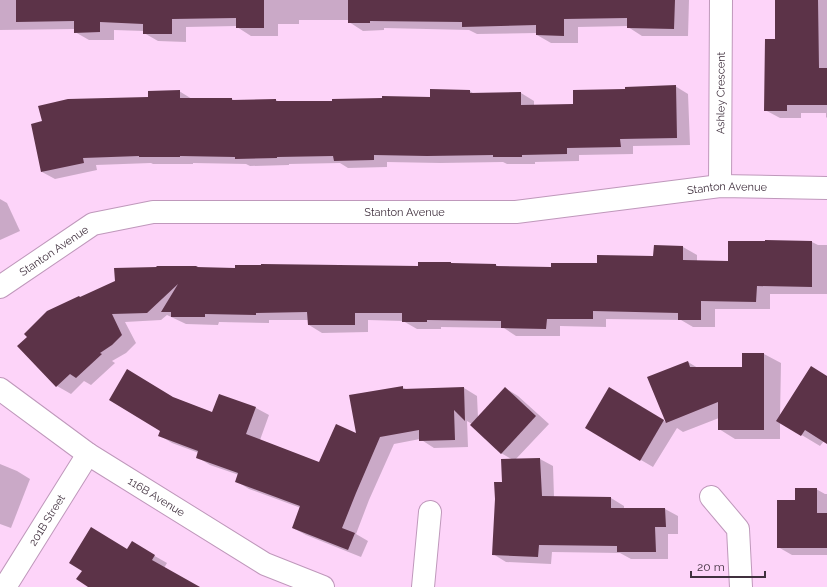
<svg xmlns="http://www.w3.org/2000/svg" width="827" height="587" viewBox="0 0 827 587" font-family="Raleway,sans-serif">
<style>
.shadow{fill:#0003}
.building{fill:#5c3348}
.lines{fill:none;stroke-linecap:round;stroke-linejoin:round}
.minor-casing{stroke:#bf98bb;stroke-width:24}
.minor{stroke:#fff;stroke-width:22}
.labels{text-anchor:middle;stroke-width:4;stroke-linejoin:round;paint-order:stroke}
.street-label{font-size:11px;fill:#40303e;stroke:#fdd4f9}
</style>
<rect width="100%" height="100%" fill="#fdd4f9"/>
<!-- shadow -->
<g class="shadow">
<polygon points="0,0 689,0 688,36 642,36 628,27 628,26 578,27 578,43 551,43 537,35 537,33 477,34 469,30 384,28 384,30 363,31 349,22 349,20 299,20 299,24 278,24 278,36 251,36 237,27 237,26 186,27 186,42 158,41 144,33 144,31 114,30 114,40 89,40 75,32 75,29 0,30"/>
<polygon points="776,0 827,0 827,118 826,117 826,113 801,113 801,118 780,118 765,110 776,40"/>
<polygon points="675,86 688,94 690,145 633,146 633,154 579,155 579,161 535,162 535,164 507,164 503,162 440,163 387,162 387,167 348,168 340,163 289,164 289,165 250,166 246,164 193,163 193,164 153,164 151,163 96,165 97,170 55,179 42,172 149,98 179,91 192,99 232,99 235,101 276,100 279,102 334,102 431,98 470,91 474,94 521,93 534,101 534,106 574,105 626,90"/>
<polygon points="0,199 7,203 20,231 0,240"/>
<polygon points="812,242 818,245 827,245 827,294 770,294 770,309 715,309 715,327 693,327 681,320 606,319 606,327 560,326 560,336 516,336 504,328 441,327 441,329 417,329 403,321 368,320 368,332 322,333 309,325 308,320 269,320 269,323 219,322 218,325 186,324 167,315 161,320 125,322 136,343 126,353 112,361 115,363 91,385 84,381 71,394 57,386 81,298 160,268 159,267 198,267 200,268 236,269 419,267 451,263 454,264 496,265 499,267 552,268 598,264 654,257 683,247 697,255 697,261 729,262"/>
<polygon points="743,354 764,354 781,363 780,416 827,377 827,442 824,441 820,446 780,422 780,439 735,439 719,429 719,418 683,432 677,428 653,467 586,428 610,389 666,422 688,362 698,368 743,368"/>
<polygon points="402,387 408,390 464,388 477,396 478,418 505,388 518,396 549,424 515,460 540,459 553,466 554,497 611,498 624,506 624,509 665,509 678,516 678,534 668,534 668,559 631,559 620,553 552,552 551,564 506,562 493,554 503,483 513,460 501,453 472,424 467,421 468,447 434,448 420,439 394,444 369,500 356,534 368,541 361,557 306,535 293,528 301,508 249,489 236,481 239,475 210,465 197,457 199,453 172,443 159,435 174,398 213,413 256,408 269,415 260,440 320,463 357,435"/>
<polygon points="0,464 17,471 30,479 11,528 0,524"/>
<polygon points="816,489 825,494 827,494 827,555 792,555 778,547 796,501"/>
<polygon points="132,543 167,563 164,568 198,587 89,587 128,550"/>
</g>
<!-- building -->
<g class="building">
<polygon points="16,0 264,0 264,28 236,28 236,18 172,19 172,34 143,34 143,24 100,22 100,32 74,33 74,21 16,22"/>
<polygon points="348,0 675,0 674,29 627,28 627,18 564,19 564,36 536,35 536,25 462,27 462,22 370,21 370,23 348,23"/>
<polygon points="775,0 818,0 819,68 827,68 827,105 787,105 787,111 764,111 765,39 775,39"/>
<polygon points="676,85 677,138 620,139 621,147 567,148 567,154 522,155 522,157 493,157 493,155 427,156 374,155 374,160 334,161 333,156 277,157 277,158 235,159 235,157 180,156 180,157 139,157 139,156 83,158 84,163 41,172 31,124 42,121 38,106 68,99 148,97 148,91 180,90 180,98 232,98 232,100 276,99 276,101 332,101 332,99 382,98 382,96 430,97 430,89 470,90 470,93 521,92 521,105 573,104 573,90 625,89 625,87"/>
<polygon points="765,240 812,241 812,287 757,286 756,302 701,301 701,320 678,320 678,313 593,311 593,319 547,319 546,329 501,328 501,321 427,320 427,322 402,322 402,313 355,313 355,325 308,325 307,312 256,313 256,315 205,314 205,317 171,317 171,312 161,312 178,284 147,313 112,314 122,335 112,345 100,353 102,354 76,378 70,374 56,387 17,346 27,337 24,334 47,311 79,296 80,297 115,281 114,268 157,267 156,266 198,266 196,267 235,268 235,265 261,265 261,264 418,266 418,262 451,262 451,263 496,264 496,266 551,267 551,263 597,263 597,255 653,256 654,245 683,246 683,260 728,261 728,241 765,241"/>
<polygon points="742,353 764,353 764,430 718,430 718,402 666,423 647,377 688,361 690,367 742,367"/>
<polygon points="811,366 827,376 827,444 805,430 801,436 776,421"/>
<polygon points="127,369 173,397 212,412 219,394 256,407 246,434 319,462 336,424 356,433 349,395 403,386 403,389 464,387 465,421 454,410 455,440 419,441 419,430 380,437 356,493 342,528 355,533 348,550 292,528 300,506 235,482 238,473 196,458 198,451 158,436 160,431 109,400"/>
<polygon points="505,387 536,416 501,454 470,425"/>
<polygon points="609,387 664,420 640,461 585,428"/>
<polygon points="540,458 542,496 611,497 611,508 665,508 666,527 655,527 656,552 617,552 617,546 539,545 538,557 492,555 495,499 494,482 502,482 501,459"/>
<polygon points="795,488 817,488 817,513 827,513 827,548 777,548 777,500 795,500"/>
<polygon points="91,527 127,549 132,541 155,555 152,560 200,587 88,587 76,579 82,571 69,563"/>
</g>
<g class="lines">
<!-- minor casing -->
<g class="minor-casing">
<g id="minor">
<path id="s1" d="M720 186 721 0"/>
<path id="s2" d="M0 287 93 224 153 212H516L720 186 827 188"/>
<path id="s3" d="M0 389 88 454 265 564 323 587"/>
<polyline points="711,497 738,529 741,587"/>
<path id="s4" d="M5 587 88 454"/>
<polyline points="423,587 430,512"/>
</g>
</g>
<!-- minor -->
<use href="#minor" class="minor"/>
</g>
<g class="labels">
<!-- street labels -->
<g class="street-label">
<text dy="4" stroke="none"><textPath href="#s1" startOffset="93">Ashley Crescent</textPath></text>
<text dy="4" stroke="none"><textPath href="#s2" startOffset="749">Stanton Avenue</textPath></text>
<text dy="4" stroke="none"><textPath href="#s2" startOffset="425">Stanton Avenue</textPath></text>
<text dy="4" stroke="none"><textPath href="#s2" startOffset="65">Stanton Avenue</textPath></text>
<text dy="4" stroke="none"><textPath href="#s3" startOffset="190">116B Avenue</textPath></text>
<text dy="4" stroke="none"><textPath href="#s4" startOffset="79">201B Street</textPath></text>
</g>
</g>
<!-- scale -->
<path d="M691 571v6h74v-6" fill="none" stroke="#40303e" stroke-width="2"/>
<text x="697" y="571" font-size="12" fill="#40303e" stroke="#fdd4f9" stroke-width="3" paint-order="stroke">20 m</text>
</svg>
